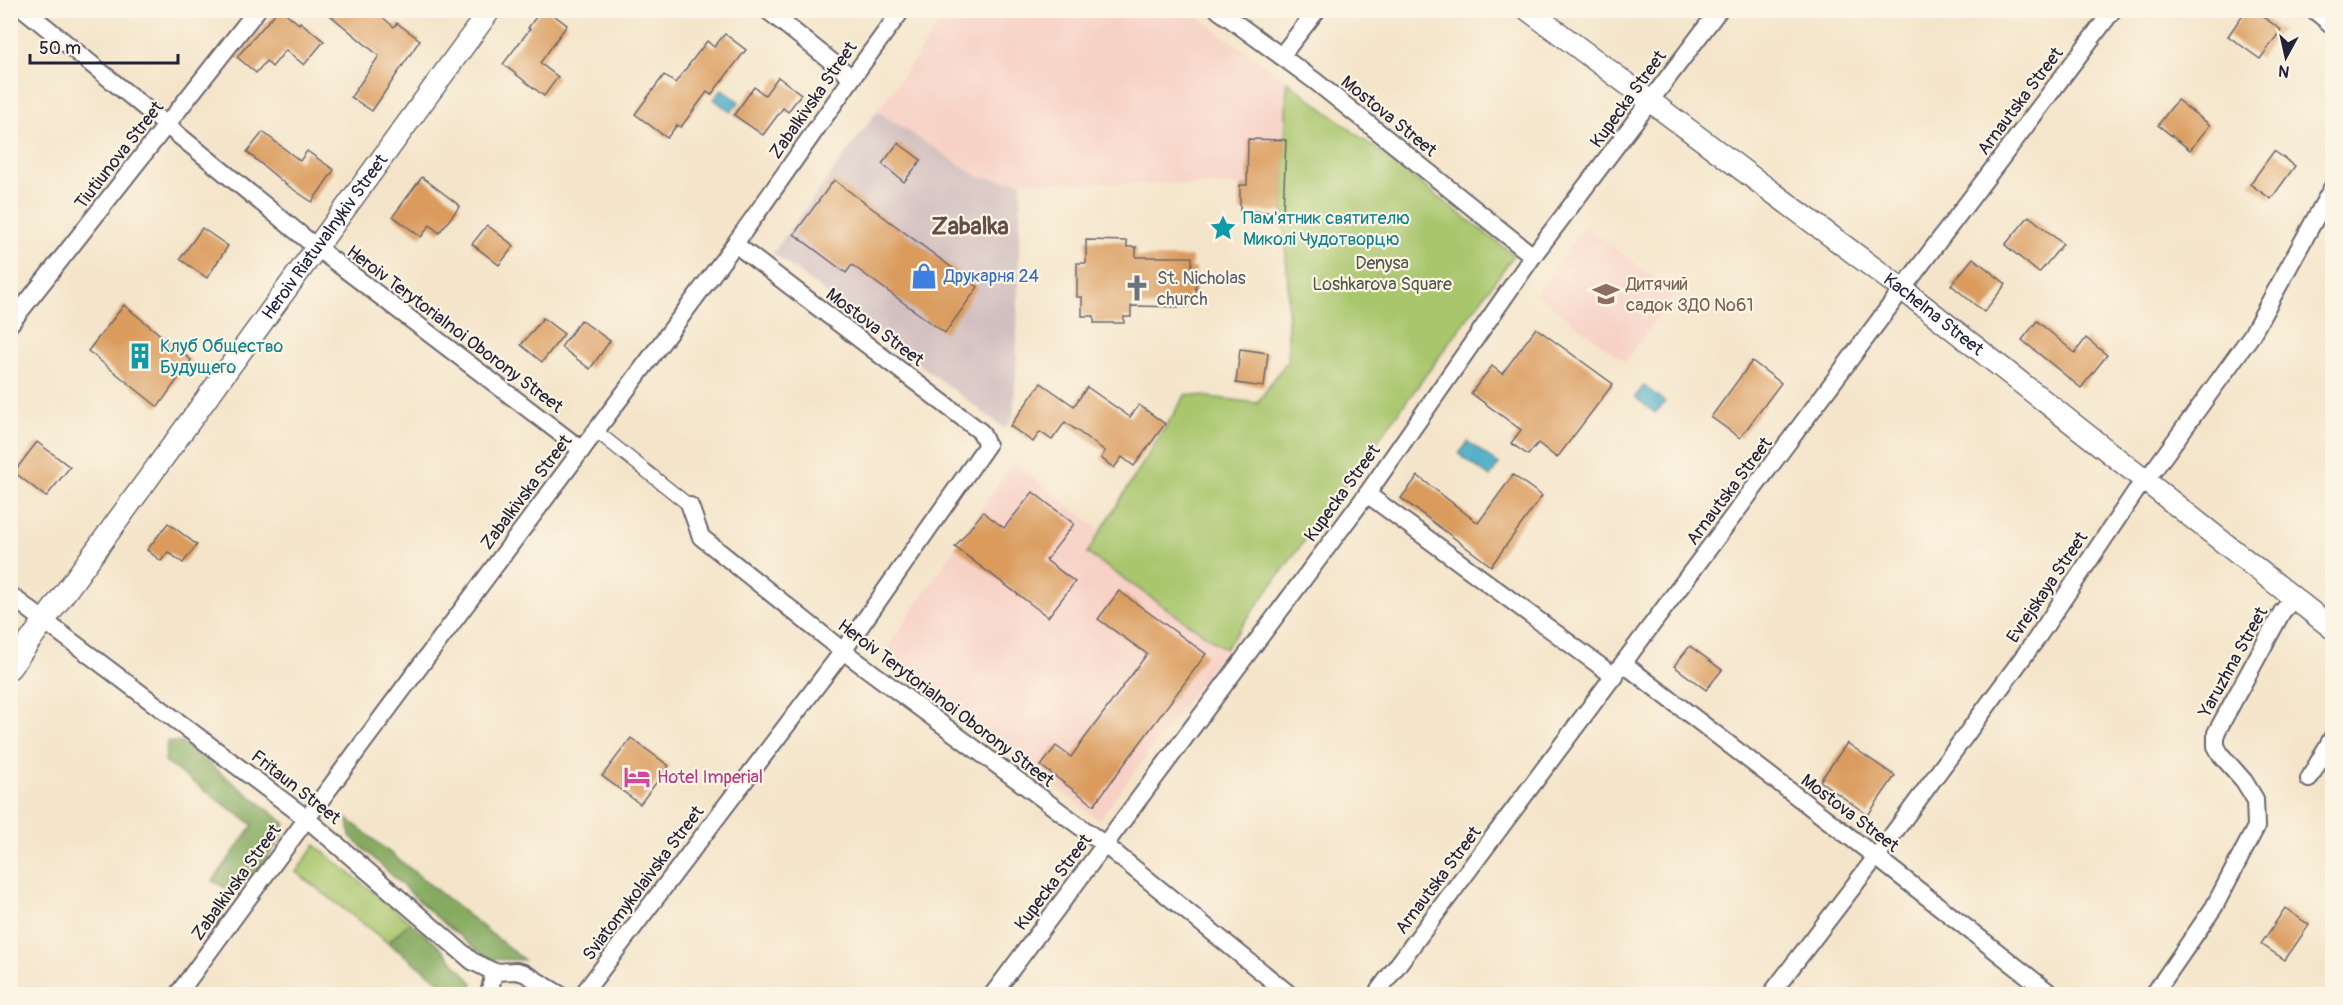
<svg xmlns="http://www.w3.org/2000/svg" width="2343" height="1005" viewBox="0 0 2343 1005" font-family="Pangolin,sans-serif">
<style>
.built{fill:#f7d1c6}
.industrial{fill:#d2bfbf}
.green{fill:#a9c66d;stroke:#667454;stroke-width:1.5}
.forest{fill:#86ab60;stroke:#54664e;stroke-width:1.5}
.water{fill:#49adc8;stroke:#366882;stroke-width:1.5}
.building{fill:#da9b5d}
.lines{fill:none;stroke-linecap:round;stroke-linejoin:round}
.pedestrian-casing{stroke:#6c666d;stroke-width:15}
.minor-casing{stroke:#6c666d;stroke-width:20}
.tertiary-casing{stroke:#6c666d;stroke-width:24}
.pedestrian{stroke:#fff;stroke-width:12}
.minor{stroke:#fff;stroke-width:16}
.tertiary{stroke:#fff;stroke-width:21}
.labels{text-anchor:middle;stroke-width:4.5;stroke-linejoin:round;paint-order:stroke}
.street-label{font-size:18px;fill:#22223b;stroke:#fcf5e5}
.culture-label{font-size:18px;fill:#0d838f;stroke:#fcf5e5;text-anchor:start}
.park-label{font-size:18px;fill:#515b4c;stroke:#fcf5e5}
.shop-label{font-size:18px;fill:#366cbe;stroke:#fcf5e5;text-anchor:start}
.worship-label{font-size:18px;fill:#5b616d;stroke:#fcf5e5;text-anchor:start}
.education-label{font-size:18px;fill:#785e54;stroke:#fcf5e5;text-anchor:start}
.hotel-label{font-size:18px;fill:#b23c85;stroke:#fcf5e5;text-anchor:start}
.district-label{font-size:24px;font-weight:bold;fill:#624c47;stroke:#fcf5e5}
</style>
<rect width="100%" height="100%" fill="#fcf5e5"/>
<filter id="ink" filterUnits="userSpaceOnUse"><feTurbulence type="fractalNoise" baseFrequency=".0167" numOctaves="2"/><feDisplacementMap in="SourceGraphic" scale="12" xChannelSelector="R" yChannelSelector="G"/><feConvolveMatrix kernelMatrix="1 2 1 2 8 2 1 2 1" color-interpolation-filters="sRGB"/></filter>
<filter id="wash" filterUnits="userSpaceOnUse"><feTurbulence type="fractalNoise" baseFrequency=".008" numOctaves="4" result="noise"/><feDisplacementMap in="SourceGraphic" scale="24" xChannelSelector="R" yChannelSelector="G"/><feGaussianBlur stdDeviation="1.35" result="paint"/><feColorMatrix in="noise" values="0 0 0 0 0 0 0 0 0 0 0 0 0 0 0 0 0 1.4 0 .05"/><feComposite in="paint" operator="in"/></filter>
<g filter="url(#wash)">
<rect width="100%" height="100%" fill="#f4e5ca"/>
<!-- built -->
<g class="built">
<polygon points="949,11 1189,11 1287,81 1284,186 1021,182 979,177 877,111"/>
<polygon points="1585,226 1675,293 1625,362 1536,294"/>
<polygon points="1013,463 1101,530 1087,553 1225,649 1099,820 882,655"/>
</g>
<!-- industrial -->
<polygon class="industrial" points="877,111 979,177 1021,182 1016,372 1013,417 1005,429 773,253"/>
<!-- green -->
<g class="green">
<polygon points="1287,81 1514,255 1225,649 1087,553 1186,394 1257,403 1288,360 1288,284 1283,212"/>
<polygon points="315,845 410,922 388,943 296,872"/>
</g>
<!-- forest -->
<g class="forest">
<polygon points="167,741 182,743 285,823 280,840 247,884 231,891 213,881 253,825 165,762"/>
<polygon points="348,819 524,960 488,959 434,915 350,836"/>
<polygon points="410,922 439,946 473,983 472,994 456,994 388,943"/>
</g>
<!-- water -->
<g class="water">
<polygon points="722,89 739,102 731,112 714,99"/>
<polygon points="1644,386 1665,402 1655,413 1635,397"/>
<polygon points="1468,442 1499,464 1490,477 1459,454"/>
</g>
<g id="blocks">
<!-- building -->
<g class="building">
<polygon points="278,10 282,10 299,24 300,22 324,41 304,65 286,50 272,67 266,61 256,73 237,57"/>
<polygon points="324,10 374,10 394,27 397,23 420,40 372,111 351,97 379,56"/>
<polygon points="541,10 547,10 567,25 540,63 558,77 544,96 503,64 530,29 528,28"/>
<polygon points="2246,10 2254,10 2281,30 2260,59 2228,36"/>
<polygon points="725,34 746,50 711,95 707,92 681,127 677,125 667,138 635,114 664,75 675,83 707,41 714,47"/>
<polygon points="778,77 801,94 788,112 783,108 763,135 734,115 754,87 765,95"/>
<polygon points="2177,100 2210,125 2190,150 2158,125"/>
<polygon points="263,132 300,161 307,151 334,170 312,202 284,183 247,152"/>
<polygon points="1248,139 1286,140 1283,212 1240,211 1240,185 1247,185"/>
<polygon points="898,143 921,160 904,182 882,164"/>
<polygon points="2274,151 2295,166 2271,199 2250,184"/>
<polygon points="422,177 460,206 439,233 430,225 421,237 393,216"/>
<polygon points="834,180 978,287 945,333 852,265 846,273 794,234"/>
<polygon points="2029,216 2063,244 2039,273 2005,245"/>
<polygon points="487,225 514,246 499,265 472,244"/>
<polygon points="202,228 228,246 207,278 180,259"/>
<polygon points="1086,240 1127,241 1127,247 1136,247 1136,257 1192,257 1192,268 1196,268 1196,295 1188,295 1188,307 1131,306 1131,317 1124,317 1124,323 1094,323 1094,316 1082,316 1082,297 1077,297 1077,263 1086,263"/>
<polygon points="1973,258 2006,284 1984,312 1951,285"/>
<polygon points="124,305 191,360 158,407 88,351"/>
<polygon points="543,318 564,334 542,362 521,345"/>
<polygon points="581,320 610,341 590,369 561,347"/>
<polygon points="2037,321 2075,353 2086,338 2107,355 2081,388 2022,340"/>
<polygon points="1536,328 1613,384 1557,458 1538,443 1528,455 1511,443 1521,430 1471,393 1492,366 1502,374"/>
<polygon points="1240,349 1268,353 1264,387 1236,383"/>
<polygon points="1752,361 1781,383 1740,438 1711,417"/>
<polygon points="1041,383 1074,406 1087,387 1130,417 1139,405 1165,424 1134,466 1122,457 1114,468 1101,458 1105,451 1065,422 1052,440 1040,432 1033,442 1010,426"/>
<polygon points="37,442 70,467 46,497 14,472"/>
<polygon points="1513,475 1542,496 1491,566 1401,498 1418,476 1478,523"/>
<polygon points="1033,492 1074,524 1046,560 1075,582 1048,617 955,547 983,512 1004,528"/>
<polygon points="168,523 197,545 183,563 168,552 161,561 147,550"/>
<polygon points="1119,591 1206,654 1094,805 1041,766 1056,746 1071,757 1147,654 1098,619"/>
<polygon points="1690,646 1722,670 1706,690 1674,666"/>
<polygon points="631,738 669,766 640,804 602,776"/>
<polygon points="1847,743 1895,776 1868,815 1820,781"/>
<polygon points="2285,908 2309,925 2285,960 2261,944"/>
</g>
</g>
</g>
<g filter="url(#ink)">
<use href="#blocks" fill-opacity="0" stroke="#6c666d" stroke-width="1.5"/>
<g class="lines">
<!-- pedestrian casing -->
<g class="pedestrian-casing">
<polyline id="pedestrian" points="596,431 690,506"/>
</g>
<!-- minor casing -->
<g class="minor-casing">
<g id="minor">
<polyline points="25,10 317,248 582,450"/>
<polyline points="767,10 851,77"/>
<polyline points="1218,10 1315,81 1533,256"/>
<polyline points="2314,10 2332,25"/>
<polyline points="1281,56 1317,10"/>
<polyline points="10,324 257,10"/>
<polyline points="1367,494 1615,677"/>
<polyline points="690,506 701,537 843,651 1105,845 1289,994"/>
<polyline points="10,595 306,818 472,961 494,972 516,971 524,973 559,994"/>
<polyline points="1624,664 1876,857 2051,994"/>
<polyline points="2309,779 2332,738"/>
<path d="M178 994C353 753 534 515 712 275 777 188 836 97 902 10"/>
<polyline points="489,994 494,972"/>
<polyline points="583,994 843,651 987,445 981,432 735,244"/>
<polyline points="993,994 1367,494 1533,256 1719,10"/>
<polyline points="1376,994 1916,271 2113,10"/>
<polyline points="1771,994 1876,857 2035,641 2136,491 2156,467 2251,336 2332,188"/>
<polyline points="2154,994 2214,907 2256,827 2255,799 2244,781 2221,755 2216,746 2216,733 2282,612 2294,598"/>
</g>
</g>
<!-- tertiary casing -->
<g class="tertiary-casing">
<g id="tertiary">
<path id="s1" d="M1528 10 1902 289 2332 628"/>
<path id="s2" d="M10 668 490 10"/>
</g>
</g>
<!-- pedestrian -->
<use href="#pedestrian" class="pedestrian"/>
<!-- minor -->
<use href="#minor" class="minor"/>
<!-- tertiary -->
<use href="#tertiary" class="tertiary"/>
</g>
</g>
<!-- icons -->
<defs>
<g id="sight-bare" transform="scale(2.07)"><path d="M0-6L1.8-2.2L6-1.7L2.9 1.2L3.7 5.4L0 3.3L-3.7 5.4L-2.9 1.2L-6-1.7L-1.8-2.2Z" fill="#0f9aa8" stroke="#fcf5e5" stroke-width="2.5" paint-order="stroke"/></g>
<g id="shop-bare" transform="scale(2.07)"><path d="M-5-2.5h2.3a2.7 3.5 0 0 1 5.4 0H5L5.5 6h-11ZM-1.5-2.5h3a1.5 2.3 0 0 0-3 0Z" fill="#3f7fe0" stroke="#fcf5e5" stroke-width="2.5" paint-order="stroke"/></g>
<g id="church-bare" transform="scale(2.07)"><path d="M-1.2-6h2.4v3.5h3.3v2.4h-3.3V6h-2.4V-.1h-3.3v-2.4h3.3Z" fill="#6b7280" stroke="#fcf5e5" stroke-width="2.5" paint-order="stroke"/></g>
<g id="school-bare" transform="scale(2.07)"><path d="M0-5L7-2L0 1L-7-2ZM-4 1L0 2.5L4 1V4Q0 6-4 4Z" fill="#8d6e63" stroke="#fcf5e5" stroke-width="2.5" paint-order="stroke"/></g>
<g id="building-bare" transform="scale(2.07)"><path d="M-4-6H4V6H1V3H-1V6H-4ZM-2.5-4.3h1.7v1.8h-1.7ZM.8-4.3h1.7v1.8H.8ZM-2.5-1h1.7V.8h-1.7ZM.8-1h1.7V.8H.8Z" fill="#0f9aa8" stroke="#fcf5e5" stroke-width="2.5" paint-order="stroke"/></g>
<g id="hotel-bare" transform="scale(2.07)"><path d="M-6-4.5h1.5V1H6V5H4.5V3h-9V5H-6ZM-4 0a1.8 1.8 0 1 1 3.6 0ZM.5 0V-2.5h3Q6-2.5 6 0Z" fill="#d1479c" stroke="#fcf5e5" stroke-width="2.5" paint-order="stroke"/></g>
</defs>
<g fill-rule="evenodd">
<use href="#sight-bare" x="1223" y="228"/>
<use href="#shop-bare" x="924" y="276"/>
<use href="#church-bare" x="1137" y="288"/>
<use href="#school-bare" x="1606" y="294"/>
<use href="#building-bare" x="140" y="356"/>
<use href="#hotel-bare" x="637" y="777"/>
</g>
<g class="labels">
<!-- street labels -->
<g class="street-label">
<text transform="translate(1628 99) rotate(-54)" y="6">Kupecka Street</text>
<text transform="translate(813 100) rotate(-55)" y="6">Zabalkivska Street</text>
<text transform="translate(2020 101) rotate(-53)" y="6">Arnautska Street</text>
<text transform="translate(1389 116) rotate(39)" y="6">Mostova Street</text>
<text transform="translate(119 155) rotate(-52)" y="6">Tiutiunova Street</text>
<text dy="6" stroke="none"><textPath href="#s2" startOffset="534">Heroiv Riatuvalnykiv Street</textPath></text>
<text dy="6" stroke="none"><textPath href="#s1" startOffset="507">Kachelna Street</textPath></text>
<text transform="translate(875 327) rotate(37)" y="6">Mostova Street</text>
<text transform="translate(455 329) rotate(37)" y="6">Heroiv Terytorialnoi Oborony Street</text>
<text transform="translate(1729 491) rotate(-53)" y="6">Arnautska Street</text>
<text transform="translate(526 492) rotate(-53)" y="6">Zabalkivska Street</text>
<text transform="translate(1342 493) rotate(-54)" y="6">Kupecka Street</text>
<text transform="translate(2047 587) rotate(-56)" y="6">Evrejskaya Street</text>
<text transform="translate(2233 662) rotate(-61)" y="6">Yaruzhna Street</text>
<text transform="translate(946 703) rotate(37)" y="6">Heroiv Terytorialnoi Oborony Street</text>
<text transform="translate(296 787) rotate(38)" y="6">Fritaun Street</text>
<text transform="translate(1850 813) rotate(37)" y="6">Mostova Street</text>
<text transform="translate(1438 880) rotate(-53)" y="6">Arnautska Street</text>
<text transform="translate(236 882) rotate(-54)" y="6">Zabalkivska Street</text>
<text transform="translate(1053 882) rotate(-53)" y="6">Kupecka Street</text>
<text transform="translate(643 883) rotate(-53)" y="6">Sviatomykolaivska Street</text>
</g>
<!-- culture labels -->
<g class="culture-label">
<text x="1243" y="224">Пам'ятник святителю<tspan x="1243" dy="21">Миколі Чудотворцю</tspan></text>
<text x="160" y="352">Клуб Общество<tspan x="160" dy="21">Будущего</tspan></text>
</g>
<!-- park labels -->
<g class="park-label">
<text x="1382" y="269">Denysa<tspan x="1382" dy="21">Loshkarova Square</tspan></text>
</g>
<!-- shop labels -->
<g class="shop-label">
<text x="944" y="282">Друкарня 24</text>
</g>
<!-- worship labels -->
<g class="worship-label">
<text x="1157" y="284">St. Nicholas<tspan x="1157" dy="21">church</tspan></text>
</g>
<!-- education labels -->
<g class="education-label">
<text x="1626" y="290">Дитячий<tspan x="1626" dy="21">садок ЗДО №61</tspan></text>
</g>
<!-- hotel labels -->
<g class="hotel-label">
<text x="657" y="783">Hotel Imperial</text>
</g>
<!-- district labels -->
<g class="district-label">
<text x="970" y="234">Zabalka</text>
</g>
</g>
<!-- margin -->
<rect width="2343" height="1005" fill="none" stroke="#fcf5e5" stroke-width="36"/>
<!-- north arrow -->
<g transform="translate(2286 57) rotate(188)" stroke="#fcf5e5" stroke-width="4.5" paint-order="stroke">
<path d="M0-4.5L10 22L0 15L-10 22Z" fill="#22223b"/>
<text y="-9" font-size="16" font-weight="bold" text-anchor="middle" fill="#22223b">N</text>
</g>
<!-- scale -->
<path d="M30 54v9h148v-9" fill="none" stroke="#22223b" stroke-width="3"/>
<text x="39" y="54" font-size="18" fill="#22223b" stroke="#fcf5e5" stroke-width="4.5" paint-order="stroke">50 m</text>
</svg>
